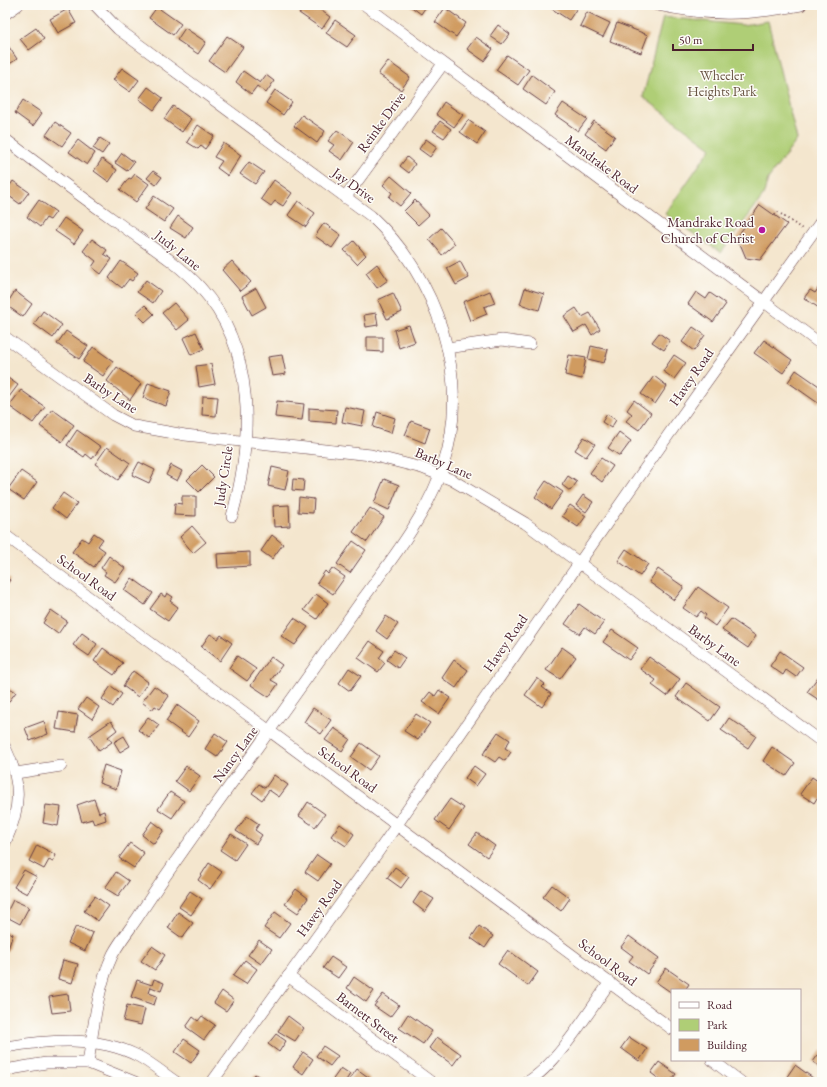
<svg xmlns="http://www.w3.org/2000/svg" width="827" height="1087" viewBox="0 0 827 1087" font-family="'EB Garamond',serif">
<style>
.green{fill:#afce76;stroke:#7c7650}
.building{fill:#d09b60}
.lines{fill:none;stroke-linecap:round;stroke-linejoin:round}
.minor-casing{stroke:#643d43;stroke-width:12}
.path{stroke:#643d43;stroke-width:2;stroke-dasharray:1 3;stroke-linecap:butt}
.minor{stroke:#fff;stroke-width:11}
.poi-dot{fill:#b5179e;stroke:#fdfcf7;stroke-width:1.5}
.labels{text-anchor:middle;stroke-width:3;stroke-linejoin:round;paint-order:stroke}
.park-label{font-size:14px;fill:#685442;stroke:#fdfcf7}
.street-label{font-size:14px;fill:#4a1f2b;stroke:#fdfcf7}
.poi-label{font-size:14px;fill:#4a1f2b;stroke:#fdfcf7;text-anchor:end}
</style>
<rect width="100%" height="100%" fill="#fdfcf7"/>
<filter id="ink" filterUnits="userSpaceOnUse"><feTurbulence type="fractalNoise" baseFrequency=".025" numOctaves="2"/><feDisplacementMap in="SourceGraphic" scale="8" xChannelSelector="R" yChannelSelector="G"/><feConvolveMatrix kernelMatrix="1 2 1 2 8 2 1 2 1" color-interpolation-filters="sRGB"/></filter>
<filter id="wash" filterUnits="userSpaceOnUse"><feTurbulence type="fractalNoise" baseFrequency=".012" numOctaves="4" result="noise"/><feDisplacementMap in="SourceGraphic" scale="16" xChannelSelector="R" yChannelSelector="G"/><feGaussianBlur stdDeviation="0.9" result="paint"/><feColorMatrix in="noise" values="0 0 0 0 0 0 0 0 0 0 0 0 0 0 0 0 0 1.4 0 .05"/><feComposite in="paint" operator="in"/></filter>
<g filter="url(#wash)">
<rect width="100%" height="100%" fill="#f4e6ce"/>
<!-- green -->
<polygon class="green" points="663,17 743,25 768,21 797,140 768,179 763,196 721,253 665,214 711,148 643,97"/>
<g id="blocks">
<!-- building -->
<g class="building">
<polygon points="304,5 314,5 330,17 322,29 299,13"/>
<polygon points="409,5 427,5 421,14"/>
<polygon points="546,5 573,5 577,8 569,20"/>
<polygon points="157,7 181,24 173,35 149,18"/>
<polygon points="445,8 466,23 456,37 435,22"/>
<polygon points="68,9 76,23 58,33 50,19"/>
<polygon points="587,12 610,23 603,37 580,26"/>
<polygon points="335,20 356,35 347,47 326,33"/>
<polygon points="617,23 648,35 641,53 610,41"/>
<polygon points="498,25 510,34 502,44 490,36"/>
<polygon points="36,28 44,39 29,50 20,39"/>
<polygon points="185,28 206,42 198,54 177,40"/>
<polygon points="227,36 243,47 225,72 209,61"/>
<polygon points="476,37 493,49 484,61 467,49"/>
<polygon points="9,47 17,59 5,67 5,50"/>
<polygon points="507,55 529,70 518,85 496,70"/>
<polygon points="388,61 410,77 401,90 378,74"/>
<polygon points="122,68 139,80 130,92 113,80"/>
<polygon points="243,71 260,83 266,75 274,81 266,93 257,86 251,94 236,82"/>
<polygon points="532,75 555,92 546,105 523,89"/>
<polygon points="148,87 163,98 154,110 139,99"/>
<polygon points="275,90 292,102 283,115 266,103"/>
<polygon points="23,100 42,113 33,126 15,113"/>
<polygon points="444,102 463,115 454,127 436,114"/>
<polygon points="563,103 587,119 578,131 555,115"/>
<polygon points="173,106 191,119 182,132 164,119"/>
<polygon points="302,115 325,131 317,143 294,126"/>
<polygon points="468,120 485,132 477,144 460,132"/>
<polygon points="440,121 451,129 444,138 433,131"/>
<polygon points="594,121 615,136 606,149 585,134"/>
<polygon points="55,122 71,133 62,146 46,135"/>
<polygon points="198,125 214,136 205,149 201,146 198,149 187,142"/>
<polygon points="337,130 354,142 342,160 329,151 334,145 328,141"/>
<polygon points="100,138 109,144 102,154 93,148"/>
<polygon points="426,139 437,147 430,157 419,149"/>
<polygon points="78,140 95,153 87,165 69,152"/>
<polygon points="223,143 241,155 228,176 217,168 222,161 214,157"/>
<polygon points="122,153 134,162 127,171 115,163"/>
<polygon points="407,157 415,164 409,173 400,166"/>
<polygon points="102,159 117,170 109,182 94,171"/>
<polygon points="249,162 264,172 255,184 240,174"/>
<polygon points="153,171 162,177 156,185 147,178"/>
<polygon points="135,174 149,184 136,202 120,190 129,178 131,179"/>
<polygon points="391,176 411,193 400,206 389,197 392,193 383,185"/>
<polygon points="274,180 292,193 283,206 275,201 271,206 261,199"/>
<polygon points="13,181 29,192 20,204 5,193"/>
<polygon points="154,196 173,209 164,222 145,209"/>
<polygon points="39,200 56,212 50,220 46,218 40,227 27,217"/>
<polygon points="415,200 429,215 418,225 404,211"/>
<polygon points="298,201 315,213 306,227 288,215"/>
<polygon points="760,205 787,224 760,260 746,258 741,246 734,241"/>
<polygon points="178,216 193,227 186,238 170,228"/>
<polygon points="64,218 83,231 74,244 55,231"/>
<polygon points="324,223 341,235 332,248 315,236"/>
<polygon points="441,228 455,244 442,255 429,239"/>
<polygon points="92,239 107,250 104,254 112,259 101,274 92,267 96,261 83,251"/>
<polygon points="354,241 366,255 357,264 344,250"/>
<polygon points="121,261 138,273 132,281 129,279 122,288 109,278"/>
<polygon points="232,261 251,282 240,291 222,270"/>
<polygon points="460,261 469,278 456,285 447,268"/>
<polygon points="377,264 388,280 377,288 366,273"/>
<polygon points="146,280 161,291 153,303 137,292"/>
<polygon points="822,283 822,310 804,298 810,290 815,293"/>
<polygon points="256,288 266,307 252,315 242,296"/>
<polygon points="525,288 544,294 539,310 520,304"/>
<polygon points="15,291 32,304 23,317 6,305"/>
<polygon points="490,291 495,303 484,307 487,314 470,321 463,302"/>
<polygon points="696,292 706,299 710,293 726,304 713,322 688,304"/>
<polygon points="393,293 402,312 387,319 378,300"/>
<polygon points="174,303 189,320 177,330 162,313"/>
<polygon points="145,305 154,314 145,322 136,313"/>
<polygon points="576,308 582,317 590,313 600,329 592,335 586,325 574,332 564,316"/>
<polygon points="43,311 62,325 53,338 34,324"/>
<polygon points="376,313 378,325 366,327 364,315"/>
<polygon points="409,325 415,342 399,348 394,330"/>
<polygon points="693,327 705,335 694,351 682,342"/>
<polygon points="66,331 88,346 79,359 57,344"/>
<polygon points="196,332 204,349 191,355 183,338"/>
<polygon points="659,333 670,341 664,350 652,342"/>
<polygon points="367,337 383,337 383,352 367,351"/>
<polygon points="764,340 792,360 783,373 754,353"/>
<polygon points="591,346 608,350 604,363 588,359"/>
<polygon points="93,347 113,361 103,376 83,362"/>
<polygon points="282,355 286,374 272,376 268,357"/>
<polygon points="569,355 586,358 582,379 565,375"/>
<polygon points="674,355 686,363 674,379 663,371"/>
<polygon points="211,364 215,384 199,387 196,366"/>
<polygon points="117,367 141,384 130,400 107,381"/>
<polygon points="796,370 822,388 822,397 818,403 788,382"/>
<polygon points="5,376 18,385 9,397 5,394"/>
<polygon points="654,376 667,386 655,404 641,394"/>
<polygon points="148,383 171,391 166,406 143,398"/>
<polygon points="21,390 45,407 33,423 9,406"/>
<polygon points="203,396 218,397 216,416 202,415"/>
<polygon points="634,400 651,413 639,430 626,421 632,414 627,410"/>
<polygon points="277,401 304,404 302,420 275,417"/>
<polygon points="345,407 365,411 362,426 342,422"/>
<polygon points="309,408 337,410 336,423 309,421"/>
<polygon points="52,409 74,425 62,442 40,426"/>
<polygon points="377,412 395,418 391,433 373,427"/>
<polygon points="607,414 616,420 611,428 602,422"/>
<polygon points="411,421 430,428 425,443 405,435"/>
<polygon points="77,430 101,447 92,459 86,454 84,457 67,445"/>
<polygon points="619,432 631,441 620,456 608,448"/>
<polygon points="584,437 595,444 586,457 575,450"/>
<polygon points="107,447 130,463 118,480 95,464"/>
<polygon points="601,458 613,466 602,482 590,473"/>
<polygon points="139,462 155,470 149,483 132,475"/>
<polygon points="171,465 182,471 177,481 166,475"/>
<polygon points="202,465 214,477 199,492 187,480"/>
<polygon points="272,467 289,471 285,490 268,486"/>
<polygon points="21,471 37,482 24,500 8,489"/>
<polygon points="568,476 577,482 570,491 562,485"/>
<polygon points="293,479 304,480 303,491 292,490"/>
<polygon points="384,479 399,485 389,510 374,503"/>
<polygon points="546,481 563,492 551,509 535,497"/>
<polygon points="63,493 77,503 66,519 52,508"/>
<polygon points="583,495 593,502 586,512 576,505"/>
<polygon points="182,496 196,496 196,516 174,515 175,503 182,504"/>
<polygon points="299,497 314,499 313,513 298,512"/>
<polygon points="289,505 290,526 274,527 273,506"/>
<polygon points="570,505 586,516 578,527 562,516"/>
<polygon points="370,508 384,517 367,542 353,532"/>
<polygon points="192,526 206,542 193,553 180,537"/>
<polygon points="94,533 103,539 98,546 105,551 94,567 72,552 82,538 88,542"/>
<polygon points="272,535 283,544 272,559 261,551"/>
<polygon points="353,541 366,550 350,573 337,564"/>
<polygon points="626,549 648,564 640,576 618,561"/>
<polygon points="250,552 250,566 218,568 217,554"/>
<polygon points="109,556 125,568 115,582 104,575 106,572 101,568"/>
<polygon points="332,568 345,577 333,594 317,583 325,571 328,574"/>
<polygon points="658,569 684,587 674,600 649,582"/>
<polygon points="5,576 10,580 5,587"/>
<polygon points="132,578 153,593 145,605 124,590"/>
<polygon points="698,587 728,608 715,626 704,618 706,615 701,611 696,617 683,608"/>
<polygon points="167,593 173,597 170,601 178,607 168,621 150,609 161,594 165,597"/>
<polygon points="316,594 328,603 317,619 304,610"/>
<polygon points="579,604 604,622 595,634 585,627 580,634 565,624"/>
<polygon points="51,610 67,621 58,634 43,623"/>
<polygon points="386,616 398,624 387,639 376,631"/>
<polygon points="294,618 308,627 295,645 281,636"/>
<polygon points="731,619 756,636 748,648 722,630"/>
<polygon points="612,630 638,648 629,660 603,642"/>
<polygon points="82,633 97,644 89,656 73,645"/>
<polygon points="210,634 218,639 221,635 232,643 220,661 201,647"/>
<polygon points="370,641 384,651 379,658 385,663 378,672 358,658"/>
<polygon points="562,647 576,657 560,679 546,670"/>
<polygon points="103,648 123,663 114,675 94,661"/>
<polygon points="394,650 405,658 398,668 387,660"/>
<polygon points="780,651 803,667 796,677 786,670 783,675 770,666"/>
<polygon points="237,656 256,669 247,681 229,668"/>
<polygon points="271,657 282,665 271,680 278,684 269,697 251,685"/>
<polygon points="649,657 680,679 667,696 652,685 656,680 640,669"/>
<polygon points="454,660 468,670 456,688 442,678"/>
<polygon points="349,668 361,676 350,691 339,683"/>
<polygon points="133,671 148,682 138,697 123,686"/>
<polygon points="818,677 822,680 822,702 807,692"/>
<polygon points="537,678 545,684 542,687 551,694 542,707 525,695"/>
<polygon points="686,683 720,707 710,721 676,697"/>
<polygon points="5,685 16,692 7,704 5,703"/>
<polygon points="111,686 122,694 113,707 102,699"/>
<polygon points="154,686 169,696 160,709 155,706 152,710 142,702"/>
<polygon points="439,690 450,698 439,714 422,702 430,692 435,696"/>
<polygon points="86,698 99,707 92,719 78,709"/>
<polygon points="177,705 199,721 188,737 166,721"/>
<polygon points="313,708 331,720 321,734 304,722"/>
<polygon points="59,712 78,715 75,732 56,729"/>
<polygon points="416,714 430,723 418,740 404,731"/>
<polygon points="148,717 159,725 149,738 138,730"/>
<polygon points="729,718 756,736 748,748 721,730"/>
<polygon points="44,721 48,734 30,741 25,728"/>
<polygon points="111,721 117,730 108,737 112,742 99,751 89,736"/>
<polygon points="334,728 350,739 342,751 325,740"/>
<polygon points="498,732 510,740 505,748 511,752 505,761 499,757 495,762 483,754"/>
<polygon points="215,733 228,742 217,757 205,749"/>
<polygon points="124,736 130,746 120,752 114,742"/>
<polygon points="361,743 379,756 369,770 351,757"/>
<polygon points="772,747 795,763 786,776 763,761"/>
<polygon points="104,765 121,771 116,789 99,783"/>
<polygon points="186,766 200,776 189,791 175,781"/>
<polygon points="474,766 485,774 476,786 465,778"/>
<polygon points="274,775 288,785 279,797 269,790 262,800 252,793 259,784 265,788"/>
<polygon points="812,777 822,784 822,801 817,798 814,803 800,794"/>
<polygon points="170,792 184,801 172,818 158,809"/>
<polygon points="94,799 99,813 104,811 106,820 94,824 92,819 82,822 77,805"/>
<polygon points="450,799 464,808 449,830 435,820"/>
<polygon points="308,802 325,814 315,827 299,816"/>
<polygon points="46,805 61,807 58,826 43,823"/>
<polygon points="247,816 259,824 255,830 262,835 256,844 236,831"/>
<polygon points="152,821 164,830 154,844 142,835"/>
<polygon points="340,824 354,834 346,846 331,836"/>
<polygon points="477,833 495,846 487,857 469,844"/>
<polygon points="231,834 246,844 235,860 220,850"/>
<polygon points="130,843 144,853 134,868 119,858"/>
<polygon points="37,845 56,855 53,862 49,860 44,869 29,861"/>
<polygon points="317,855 330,864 318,881 305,872"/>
<polygon points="209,863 222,872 210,889 198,880"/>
<polygon points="395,867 409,877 401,888 387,878"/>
<polygon points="24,870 37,877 27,894 14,887"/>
<polygon points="116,872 129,881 118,896 105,888"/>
<polygon points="552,885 570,898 561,911 543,897"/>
<polygon points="296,889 308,898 298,913 285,904"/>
<polygon points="190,891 202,899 191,915 179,907"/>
<polygon points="421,891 434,899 425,912 413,903"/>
<polygon points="95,896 109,906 98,921 84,911"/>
<polygon points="13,900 29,907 20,924 5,916"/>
<polygon points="178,912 193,923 182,938 168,928"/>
<polygon points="275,912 290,923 279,938 264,928"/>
<polygon points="76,926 93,933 85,951 68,943"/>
<polygon points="479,926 493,936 485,948 471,938"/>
<polygon points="5,931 13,934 7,952 5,951"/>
<polygon points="629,936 659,958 647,974 629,961 633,956 621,947"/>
<polygon points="259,940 272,949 261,964 248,955"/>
<polygon points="152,946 165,955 155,970 141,961"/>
<polygon points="508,950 538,972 528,986 498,964"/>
<polygon points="331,957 346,967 338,978 323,968"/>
<polygon points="63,960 78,964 72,983 58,979"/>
<polygon points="245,960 257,969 246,984 233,976"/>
<polygon points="666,968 689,984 685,990 672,990 672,993 656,982"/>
<polygon points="354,977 374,991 366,1002 347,988"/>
<polygon points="154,979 164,983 161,991 151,987 149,993 157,996 154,1005 131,997 137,980 152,985"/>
<polygon points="222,991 234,1000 226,1011 214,1003"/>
<polygon points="68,994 70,1011 52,1013 49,997"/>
<polygon points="383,994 399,1005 390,1017 374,1006"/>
<polygon points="127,1005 145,1009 141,1025 123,1021"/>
<polygon points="408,1014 432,1031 423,1044 399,1028"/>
<polygon points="202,1016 215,1025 204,1040 186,1027 193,1017 198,1021"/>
<polygon points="288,1016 304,1028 295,1041 278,1031"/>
<polygon points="276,1034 286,1041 279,1052 268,1044"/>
<polygon points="437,1037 461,1054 453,1065 429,1048"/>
<polygon points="629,1037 647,1049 639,1061 621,1048"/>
<polygon points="184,1039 200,1050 191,1063 175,1052"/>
<polygon points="323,1046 338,1056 330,1066 316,1056"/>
<polygon points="822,1049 822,1068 813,1062"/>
<polygon points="303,1052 313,1059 303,1074 293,1067"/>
<polygon points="659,1062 676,1074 670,1082 663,1082 651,1073"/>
<polygon points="795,1065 813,1078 810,1082 792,1082 786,1078"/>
<polygon points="341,1068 350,1074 345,1082 331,1082"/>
<polygon points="357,1069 371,1079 369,1082 353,1082 349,1080"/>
<polygon points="255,1074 267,1082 250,1082"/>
</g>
</g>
</g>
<g filter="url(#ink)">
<use href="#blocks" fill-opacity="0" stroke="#643d43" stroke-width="1"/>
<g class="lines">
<!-- minor casing -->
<g class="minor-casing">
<g id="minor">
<polyline points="365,5 822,345"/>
<path d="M657 5C712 17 747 15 801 5"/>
<polyline points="5,14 18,5"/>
<path d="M5 139C43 168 82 197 121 225 148 245 177 262 200 287 257 349 253 440 232 516"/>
<polyline points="345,198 443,64"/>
<polyline points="5,337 113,415 134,426 185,435 371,455 422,468 452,480 525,523 822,742"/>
<polyline points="447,348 502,340 530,344"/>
<polyline points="5,535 672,1029"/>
<path d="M5 747C22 782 21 808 5 843"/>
<polyline points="16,773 61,766"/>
<polyline points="288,976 431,1082"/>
<path d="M5 1047C48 1040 97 1035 138 1056 151 1063 163 1073 176 1082"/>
<polyline points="712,1060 741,1082"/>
<path d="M88 1063C94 1026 97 988 113 954 120 941 130 929 138 917 159 884 182 852 205 820 258 747 310 674 362 600 392 559 427 515 443 466 472 378 437 277 371 216L118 29 95 5"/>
<polyline points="5,1070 46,1063 88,1063 135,1082"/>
<polyline points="212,1082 378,852 669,434 822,220"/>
<path d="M527 1082C557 1065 589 1011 610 982"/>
</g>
</g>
<!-- path -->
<polyline class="path" points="775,215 778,212 802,229"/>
<!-- minor -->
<use href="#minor" class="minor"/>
</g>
</g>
<!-- markers -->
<circle class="poi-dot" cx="762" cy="230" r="4"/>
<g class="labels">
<!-- park labels -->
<g class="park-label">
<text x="722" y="80">Wheeler<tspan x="722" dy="16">Heights Park</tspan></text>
</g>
<!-- street labels -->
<g class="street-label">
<text transform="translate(381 122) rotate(-54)" y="5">Reinke Drive</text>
<text transform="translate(602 164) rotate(37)" y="5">Mandrake Road</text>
<text transform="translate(354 185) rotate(36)" y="5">Jay Drive</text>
<text transform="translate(178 250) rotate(39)" y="5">Judy Lane</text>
<text transform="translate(691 377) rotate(-55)" y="5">Havey Road</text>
<text transform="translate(111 393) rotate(33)" y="5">Barby Lane</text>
<text transform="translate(444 463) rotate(23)" y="5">Barby Lane</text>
<text transform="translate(223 476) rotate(-81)" y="5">Judy Circle</text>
<text transform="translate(87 577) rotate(36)" y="5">School Road</text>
<text transform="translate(505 643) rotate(-55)" y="5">Havey Road</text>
<text transform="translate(715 645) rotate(36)" y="5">Barby Lane</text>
<text transform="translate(235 754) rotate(-54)" y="5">Nancy Lane</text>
<text transform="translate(348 769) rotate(36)" y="5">School Road</text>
<text transform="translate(319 908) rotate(-54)" y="5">Havey Road</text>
<text transform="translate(608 962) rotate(37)" y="5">School Road</text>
<text transform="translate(368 1017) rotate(37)" y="5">Barnett Street</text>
</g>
<!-- poi labels -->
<g class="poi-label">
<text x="754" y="227">Mandrake Road<tspan x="754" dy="16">Church of Christ</tspan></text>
</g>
</g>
<!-- margin -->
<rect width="827" height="1087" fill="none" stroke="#fdfcf7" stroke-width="20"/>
<!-- legend -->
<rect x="671" y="989" width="130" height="72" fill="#fdfcf7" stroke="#b5a4a5"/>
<rect x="679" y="1002" width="20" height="6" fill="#ffffff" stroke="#b5a4a5"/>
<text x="707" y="1009" font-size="12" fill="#4a1f2b">Road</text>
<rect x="679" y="1019" width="20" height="12" fill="#afce76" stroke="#b5a4a5"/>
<text x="707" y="1029" font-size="12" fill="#4a1f2b">Park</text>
<rect x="679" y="1039" width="20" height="12" fill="#d09b60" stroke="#b5a4a5"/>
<text x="707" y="1049" font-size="12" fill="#4a1f2b">Building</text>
<!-- scale -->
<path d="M673 44v6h80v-6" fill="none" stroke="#4a1f2b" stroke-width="2"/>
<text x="679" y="44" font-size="12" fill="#4a1f2b" stroke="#fdfcf7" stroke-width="3" paint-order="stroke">50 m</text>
</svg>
